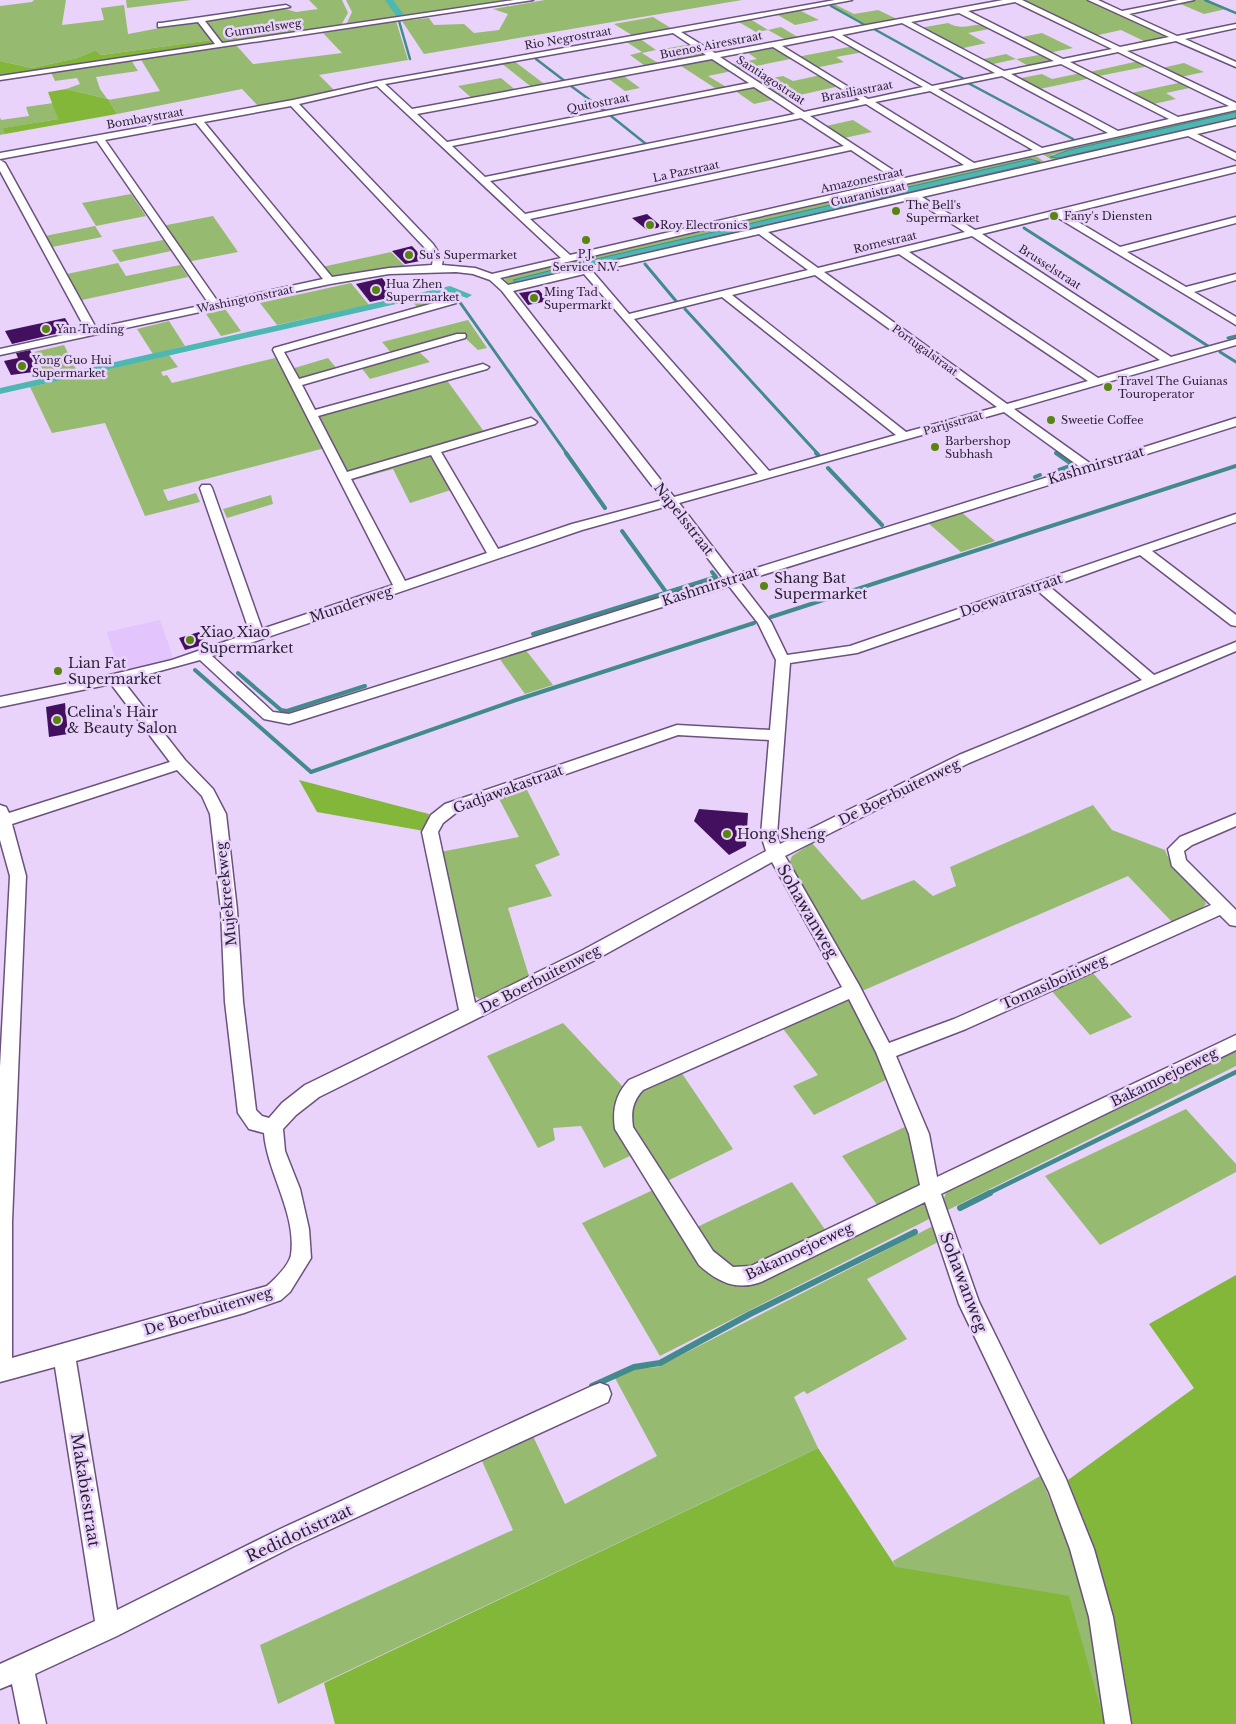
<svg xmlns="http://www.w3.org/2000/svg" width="1236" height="1724" viewBox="0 0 1236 1724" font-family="'Libre Baskerville',serif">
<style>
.built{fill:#e3c4fd}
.green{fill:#96ba70;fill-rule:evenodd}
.forest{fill:#82b73a}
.water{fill:#4db8b1;stroke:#428a8b}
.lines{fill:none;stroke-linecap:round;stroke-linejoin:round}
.stream-far4{stroke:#428a8b;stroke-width:2.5}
.stream-far3{stroke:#428a8b;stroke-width:3}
.stream-far2{stroke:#428a8b;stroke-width:4}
.stream-far1{stroke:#428a8b;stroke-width:4.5}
.stream{stroke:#428a8b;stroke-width:6}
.canal{fill:#4db8b1;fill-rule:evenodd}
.building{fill:#42105e}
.minor-casing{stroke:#6b527d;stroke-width:3}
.minor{fill:#fff;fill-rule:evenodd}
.poi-dot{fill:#588410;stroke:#e9d3fb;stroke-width:2}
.labels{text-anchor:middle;stroke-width:5;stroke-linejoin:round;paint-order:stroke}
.far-street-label{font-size:11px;fill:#2a1f32;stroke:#e9d3fb}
.far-poi-label{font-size:11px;fill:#2a1f32;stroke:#e9d3fb;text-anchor:start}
.street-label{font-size:14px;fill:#2a1f32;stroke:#e9d3fb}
.poi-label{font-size:14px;fill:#2a1f32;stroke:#e9d3fb;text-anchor:start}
.near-street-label{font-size:16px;fill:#2a1f32;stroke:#e9d3fb}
</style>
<rect width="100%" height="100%" fill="#e9d3fb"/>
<!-- built -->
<polygon class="built" points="160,620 174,660 119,673 107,632"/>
<!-- green -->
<g class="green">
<polygon points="34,0 66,0 62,25 104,20 101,8 124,5 128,34 197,21 211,40 101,55 96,50 77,58 32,68 0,61 0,6 32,2"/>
<polygon points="126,0 191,0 127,8"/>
<polygon points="309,0 342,0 348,13 340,27 221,44 203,21 282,8 296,12 318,9"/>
<polygon points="346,0 535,0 425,16 346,25 352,12"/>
<polygon points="545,0 742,0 424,54 402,21 429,18 434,25 464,24 474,33 499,30 508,14 493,9"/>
<polygon points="1019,0 1090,0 1170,38 1148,43 1121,30 1094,36"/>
<polygon points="1194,0 1203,0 1226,9 1204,14 1178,3"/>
<polygon points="834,4 854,14 878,10 899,20 870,26 830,5"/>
<polygon points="799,10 819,20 795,25 776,14"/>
<polygon points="653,17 674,30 635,37 614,24"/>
<polygon points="750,19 768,30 781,27 801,39 788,41 768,30 756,32 737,21"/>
<polygon points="396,21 408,60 319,75 337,93 260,108 242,89 117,114 108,99 66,89 80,84 77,78 55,81 51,72 131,60 138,71 96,77 100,89 108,100 160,91 140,58 236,45 253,64 342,53 323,33"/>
<path d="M948 23C966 33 975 19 995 28L968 33 986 43 959 49 920 28Z"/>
<polygon points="1042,33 1073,48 1048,53 1017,38"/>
<polygon points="639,38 656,50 642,53 661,65 648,68 630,55 642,52 625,41"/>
<polygon points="691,44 709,55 677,62 658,50"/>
<polygon points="854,46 864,52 836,57 844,62 815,68 797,57"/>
<polygon points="768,47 775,47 795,58 737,70 729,65 757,59 745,51"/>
<polygon points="1006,54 1016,59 1045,54 1059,61 1030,67 1016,59 989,65 979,60"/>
<polygon points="713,59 732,71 708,76 728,88 718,90 678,64"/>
<polygon points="514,61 547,86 534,89 501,63"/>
<polygon points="1139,61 1149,66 1094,77 1085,73"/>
<polygon points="1184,63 1204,72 1181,77 1162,68"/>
<polygon points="1081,73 1091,78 1035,90 1016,79 1042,74 1052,79"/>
<polygon points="621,74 640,88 625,91 606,77"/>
<polygon points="821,75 840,86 782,99 755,81 783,76 793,81"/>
<polygon points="501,78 518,92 474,100 458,86"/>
<polygon points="1183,82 1194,87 1166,93 1176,99 1149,105 1127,94"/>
<polygon points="753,86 776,99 754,104 734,90"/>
<polygon points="53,103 58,119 4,128 5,134 0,135 0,117 1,120 29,116 26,107"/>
<polygon points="1236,109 1235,113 1051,155 1058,158 1236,118 1236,121 1056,162 1042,154"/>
<polygon points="853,120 872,132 844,138 826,126"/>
<path d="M1031 155 1038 157 1046 164 513 285 507 282 504 278 610 250ZM1030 159 1039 162 604 263 513 280 592 260Z"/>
<polygon points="131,194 146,216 96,226 82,203"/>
<polygon points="213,216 238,252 187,262 162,226"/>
<polygon points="95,226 102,237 52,247 45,236"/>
<polygon points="163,240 171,251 120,262 112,250"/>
<polygon points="391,252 407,268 337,278 328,274 322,267"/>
<polygon points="118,263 126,276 180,265 188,277 82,300 67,274"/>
<polygon points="351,283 369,305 277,325 260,303"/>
<polygon points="443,292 450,300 419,309 410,299"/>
<polygon points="225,309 241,331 221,336 206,314"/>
<polygon points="468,320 487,348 478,350 462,335 393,355 382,342"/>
<polygon points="169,321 185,346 153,354 137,329"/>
<polygon points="64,345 77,371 46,377 34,352"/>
<polygon points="417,350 430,362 370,379 360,366"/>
<polygon points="169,355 178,367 161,372 163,376 167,375 172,383 275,358 325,448 163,490 168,501 196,493 200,502 145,516 105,423 52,433 30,387"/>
<polygon points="328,358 338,370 299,382 291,369"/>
<polygon points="446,379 485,433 427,451 451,490 410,503 393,469 350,481 317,417 319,414"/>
<polygon points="271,495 273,504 227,518 223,509"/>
<polygon points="960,511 995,541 961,552 927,522"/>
<polygon points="525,649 553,685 525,694 499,658"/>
<polygon points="525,786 560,855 535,865 552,896 508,908 529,976 480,999 471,994 440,852 519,837 497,795"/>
<path d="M1093 805 1112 830 1165 850C1172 872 1198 882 1206 904L1200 910 1172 922 1128 876 862 991 788 866 792 856 812 843 862 900 914 880 933 896 956 886 950 867Z"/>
<polygon points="1091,971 1132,1017 1090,1035 1050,989"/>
<polygon points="848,1000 853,1003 890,1078 814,1115 793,1086 818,1075 781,1026"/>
<path d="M563 1023 624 1088C606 1115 616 1131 630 1156L604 1168 581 1126 553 1128 555 1140 538 1148 487 1056Z"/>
<polygon points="1236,1047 1236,1066 946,1211 944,1198 947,1190"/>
<path d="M681 1072 733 1149 663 1183C648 1160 613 1121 636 1093 643 1086 671 1077 681 1072Z"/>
<polygon points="1186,1109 1236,1164 1236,1172 1100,1245 1045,1176"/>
<polygon points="909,1125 922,1182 919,1187 878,1206 842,1156"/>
<polygon points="792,1182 826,1231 740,1272 720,1265 695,1228"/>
<polygon points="653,1190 729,1283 916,1203 927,1204 933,1217 660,1356 582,1223"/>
<polygon points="935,1225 938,1242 867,1279 907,1339 807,1394 804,1391 794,1397 818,1448 278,1704 260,1645 513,1530 481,1459 532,1434 565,1504 657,1456 615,1378 634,1369 658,1367"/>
<path d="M1040 1476C1053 1507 1067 1537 1077 1569 1093 1619 1100 1672 1107 1724L896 1567 893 1561Z"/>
</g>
<!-- forest -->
<g class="forest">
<polygon points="211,40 216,45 0,77 0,61 32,68 77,58 96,50 101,55"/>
<polygon points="66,89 108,99 117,114 5,134 3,128 58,119 48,92"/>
<polygon points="299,780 429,814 424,831 317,812"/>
<path d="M1236 1275V1724H1131C1124 1667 1113 1610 1096 1555 1089 1530 1077 1505 1068 1480L1194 1388 1149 1324Z"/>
<polygon points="818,1448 896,1567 1069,1596 1105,1724 335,1724 324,1683"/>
</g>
<!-- water -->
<g class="water">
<polygon points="1236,112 1236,118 1225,121 1058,158 1050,157 1069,150"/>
<polygon points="1030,159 1040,162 516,283 513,280 592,260"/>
</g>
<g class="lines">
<!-- stream-far4 -->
<g class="stream-far4">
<polyline points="1205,0 1236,13"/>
<polyline points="831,6 867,26"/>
<polyline points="399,21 410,59"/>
<polyline points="874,29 964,79"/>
<polyline points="536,59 566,82"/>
<polyline points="968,83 1073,139"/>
<polyline points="571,86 605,111"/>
<polyline points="611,116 646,144"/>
</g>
<!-- stream-far3 -->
<g class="stream-far3">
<polyline points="1024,228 1208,346"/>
<polyline points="645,264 676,301"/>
<polyline points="459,301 567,454"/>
<polyline points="685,309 818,454"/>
<polyline points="1228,338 1236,336"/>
<polyline points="1220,352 1236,362"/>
<polyline points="1056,453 1058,454"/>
</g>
<!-- stream-far2 -->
<g class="stream-far2">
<polyline points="566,453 605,508"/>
<polyline points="816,453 819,456"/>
<polyline points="1056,453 1073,465 1059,470"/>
<polyline points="828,468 882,525"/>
<polyline points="1035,477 1040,475"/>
<polyline points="622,531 666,592"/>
<polyline points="771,617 1236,466"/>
<polyline points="533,634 716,577 712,572"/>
<polyline points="195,670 311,772 516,700 754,623"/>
<polyline points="238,673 281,710 287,711 365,686"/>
</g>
<!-- stream-far1 -->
<polyline class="stream-far1" points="987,1194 1236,1072"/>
<!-- stream -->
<g class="stream">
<polyline points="960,1208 990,1193"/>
<polyline points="592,1386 634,1367 660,1363 750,1314 915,1232"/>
</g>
<!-- canal -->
<g class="canal">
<polygon points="385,0 393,0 406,18 405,20 399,20"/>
<polygon points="450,286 472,295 467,298 449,292 0,394 0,388"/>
</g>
</g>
<!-- building -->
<g class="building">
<polygon points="647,214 662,227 647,230 632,218"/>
<polygon points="412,246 425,260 405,264 392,251"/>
<polygon points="382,278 397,296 370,302 356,284"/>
<polygon points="539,290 548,301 528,305 519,293"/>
<polygon points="65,318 72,330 12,344 5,331"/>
<polygon points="30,350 41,371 11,375 4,361 18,358 16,353"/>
<polygon points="199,632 206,644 185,650 179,638"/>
<polygon points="65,703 68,734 49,737 46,707"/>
<polygon points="699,809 748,813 746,846 729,855 694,821"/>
</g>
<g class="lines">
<!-- minor casing -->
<g class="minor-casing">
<g id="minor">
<polygon points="514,0 533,0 0,80 0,76 215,44 198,22 158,27 158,23 161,23 286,5 290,7 205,21 222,43"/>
<path d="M835 0H852L681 32 715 53 1003 0H1022L1120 47 1169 37 1088 0H1098L1122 11 1178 0H1194L1129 14 1177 36 1236 24V28L1185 39 1236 62V67L1176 41 1127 51 1236 103V110L740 221 500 278 508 285 1236 119V125L1197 134 1236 153V160L1188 136 922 197 975 230 1236 166V172L1065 214 1120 247 1236 217V223L1127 252 1186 287 1236 274V280L1194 292 1236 317V325L1055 216 982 234 1171 357 1236 339V345L1014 409 1091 464 1236 418V426L740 582 771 622 787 655 850 646 1236 514V522L1152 551 1236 615V626L1231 625 1140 555 1050 587 1154 675 1236 642V651L969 763 785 856 859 985 889 1043 954 1019 1211 905 1172 866 1168 849 1180 837 1236 814V826L1192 845 1184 851 1186 860 1236 910V926L1230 925 1220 915 966 1029 896 1056 929 1134 937 1177 1236 1035V1050L941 1194 979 1302 1066 1479 1094 1549 1113 1617 1131 1724H1105L1089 1617 1070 1549 1049 1492 959 1304 925 1202 761 1282C736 1291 718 1282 699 1265L615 1129C612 1109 616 1094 629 1080L842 987 772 862 595 960 319 1097 296 1115 283 1129 285 1151 300 1189 309 1229 311 1258 290 1292 281 1300 244 1313 76 1361 117 1610 278 1530 592 1386 600 1383 608 1386 611 1394 608 1402 294 1546 117 1636 35 1674 46 1724H20L12 1684 0 1689V1664L95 1621 55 1367 0 1382V1067L10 876 0 840V805L6 807 9 813 170 762 111 684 0 707V697L114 674 172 660 250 633 200 488 202 485H210L212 488 262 629 393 585 273 350 274 348 448 299H456V303L284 352 299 379 457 334H465L466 336 465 338 302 385 315 410 483 364 489 367 487 369 318 416 347 472 531 418 537 422 535 424 441 452 498 549 572 524 663 500 502 291 490 280 473 274 456 272 389 274 330 284 0 355V349L86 330 0 171V160L5 163 96 328 209 304 97 141 0 159V153L293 100 379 81ZM1015 2 1112 49 1063 59 968 11ZM959 13 1054 61 1004 71 911 22ZM902 23 995 73 932 86 842 35ZM673 33 706 55 412 109 385 84ZM833 36 923 87 868 99 782 46ZM773 47 860 100 804 112 720 57ZM1118 52 1229 106 1178 117 1070 62ZM712 59 749 83 447 142 417 114ZM1061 64 1169 119 1118 131 1011 74ZM1002 76 1108 133 1042 148 938 89ZM377 86 561 258 492 274 475 268 442 265 443 259 433 244 299 104ZM754 87 795 114 485 177 452 146ZM930 91 1033 150 974 163 875 102ZM866 104 964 165 905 178 810 116ZM291 106 425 248 433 259 432 265 389 268 332 277 204 122ZM801 118 844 146 525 214 490 181ZM196 123 323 279 218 302 105 140ZM851 150 896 180 570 255 530 219ZM913 199 965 232 818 268 768 232ZM759 234 808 270 629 314 593 272ZM972 236 1160 360 1098 378 909 252ZM899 254 1088 381 1007 404 824 272ZM584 274 758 474 674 497 513 291ZM815 275 997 407 906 432 732 295ZM722 297 896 435 769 471 634 319ZM1004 412 1080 467 734 575 679 503ZM431 455 487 553 405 581 351 479ZM668 506 723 578 289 714 273 712 212 656 582 530ZM729 586 758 623 776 660 770 730 677 725 445 804 431 815 422 832 459 1010 305 1085 282 1103 269 1118 262 1116 256 1110 243 1002 237 910 226 814 213 789 185 760 123 681 200 660 264 719 289 724ZM1038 591 1142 680 959 755 780 844 777 835 790 663 857 653ZM678 735 769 740 761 835 766 851 583 950 475 1003 438 832 443 823 457 812ZM177 770 202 796 210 814 221 910 225 1002 238 1113 249 1129 264 1133C267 1172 297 1214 291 1255 289 1265 275 1279 267 1286L12 1358V1222L26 876 12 824ZM849 999 876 1052 909 1134 920 1185 751 1266 733 1267 713 1251 633 1127C631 1112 632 1102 643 1090Z"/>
</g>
</g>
<!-- minor -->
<use href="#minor" class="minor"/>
</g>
<!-- markers -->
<g class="poi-dot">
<circle cx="896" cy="211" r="5"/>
<circle cx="1054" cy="216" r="5"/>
<circle cx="650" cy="225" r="5"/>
<circle cx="586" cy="240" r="5"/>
<circle cx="409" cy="255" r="5"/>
<circle cx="376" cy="290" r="5"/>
<circle cx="534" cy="298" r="5"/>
<circle cx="46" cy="329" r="5"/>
<circle cx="22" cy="366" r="5"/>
<circle cx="1108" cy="387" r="5"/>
<circle cx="1051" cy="420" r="5"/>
<circle cx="935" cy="447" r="5"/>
<circle cx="764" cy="586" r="5"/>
<circle cx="190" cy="640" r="5"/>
<circle cx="58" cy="671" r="5"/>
<circle cx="57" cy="720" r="5"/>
<circle cx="727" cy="834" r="5"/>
</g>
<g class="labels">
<!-- far-street labels -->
<g class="far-street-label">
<text transform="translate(263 28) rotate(-8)" y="4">Gummelsweg</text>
<text transform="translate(568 38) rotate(-10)" y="4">Rio Negrostraat</text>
<text transform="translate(711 45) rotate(-11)" y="4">Buenos Airesstraat</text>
<text transform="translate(771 80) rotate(33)" y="4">Santiagostraat</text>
<text transform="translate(857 91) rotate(-11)" y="4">Brasiliastraat</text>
<text transform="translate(598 103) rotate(-11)" y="4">Quitostraat</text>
<text transform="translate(145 118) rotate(-10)" y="4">Bombaystraat</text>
<text transform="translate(686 171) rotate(-12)" y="4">La Pazstraat</text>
<text transform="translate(862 180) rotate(-12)" y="4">Amazonestraat</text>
<text transform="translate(868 194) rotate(-13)" y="4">Guaranistraat</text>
<text transform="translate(885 242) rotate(-13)" y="4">Romestraat</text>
<text transform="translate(1050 267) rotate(33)" y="4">Brusselstraat</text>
<text transform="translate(245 299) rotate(-12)" y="4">Washingtonstraat</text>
<text transform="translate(925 350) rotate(36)" y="4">Portugalstraat</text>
<text transform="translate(953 423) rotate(-16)" y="4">Parijsstraat</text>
</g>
<!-- far-poi labels -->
<g class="far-poi-label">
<text x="906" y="209">The Bell's<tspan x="906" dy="13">Supermarket</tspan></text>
<text x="1064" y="220">Fany's Diensten</text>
<text x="660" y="229">Roy Electronics</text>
<text x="586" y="258" text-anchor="middle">P.J.<tspan x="586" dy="13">Service N.V.</tspan></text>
<text x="419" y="259">Su's Supermarket</text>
<text x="386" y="288">Hua Zhen<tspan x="386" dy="13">Supermarket</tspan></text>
<text x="544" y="296">Ming Tad<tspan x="544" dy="13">Supermarkt</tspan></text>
<text x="56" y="333">Yan Trading</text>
<text x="32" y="364">Yong Guo Hui<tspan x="32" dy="13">Supermarket</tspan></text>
<text x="1118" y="385">Travel The Guianas<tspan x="1118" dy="13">Touroperator</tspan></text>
<text x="1061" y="424">Sweetie Coffee</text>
<text x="945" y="445">Barbershop<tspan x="945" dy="13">Subhash</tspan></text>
</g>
<!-- street labels -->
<g class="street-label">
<text transform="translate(1096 465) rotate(-17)" y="5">Kashmirstraat</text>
<text transform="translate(684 519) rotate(52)" y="5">Napelsstraat</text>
<text transform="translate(710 586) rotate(-18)" y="5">Kashmirstraat</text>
<text transform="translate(1011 595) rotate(-19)" y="5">Doewatrastraat</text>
<text transform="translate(351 604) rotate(-19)" y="5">Munderweg</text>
<text transform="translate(508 789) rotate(-20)" y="5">Gadjawakastraat</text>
<text transform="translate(899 792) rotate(-26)" y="5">De Boerbuitenweg</text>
<text transform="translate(226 894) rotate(-96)" y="5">Mujekreekweg</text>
<text transform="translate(540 979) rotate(-27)" y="5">De Boerbuitenweg</text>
<text transform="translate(1054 982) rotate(-24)" y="5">Tomasiboitiweg</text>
<text transform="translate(1164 1077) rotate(-26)" y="5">Bakamoejoeweg</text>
<text transform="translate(799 1251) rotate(-25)" y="5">Bakamoejoeweg</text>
<text transform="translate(208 1311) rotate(-17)" y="5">De Boerbuitenweg</text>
</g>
<!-- poi labels -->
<g class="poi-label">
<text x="774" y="583">Shang Bat<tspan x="774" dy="16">Supermarket</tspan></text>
<text x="200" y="637">Xiao Xiao<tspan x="200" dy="16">Supermarket</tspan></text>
<text x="68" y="668">Lian Fat<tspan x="68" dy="16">Supermarket</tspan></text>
<text x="67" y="717">Celina's Hair<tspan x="67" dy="16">&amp; Beauty Salon</tspan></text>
<text x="737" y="839">Hong Sheng</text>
</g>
<!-- near-street labels -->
<g class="near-street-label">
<text transform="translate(808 911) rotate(60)" y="6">Sohawanweg</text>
<text transform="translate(964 1282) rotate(69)" y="6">Sohawanweg</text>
<text transform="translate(86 1490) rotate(81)" y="6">Makabiestraat</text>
<text transform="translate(299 1533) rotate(-25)" y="6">Redidotistraat</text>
</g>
</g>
</svg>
